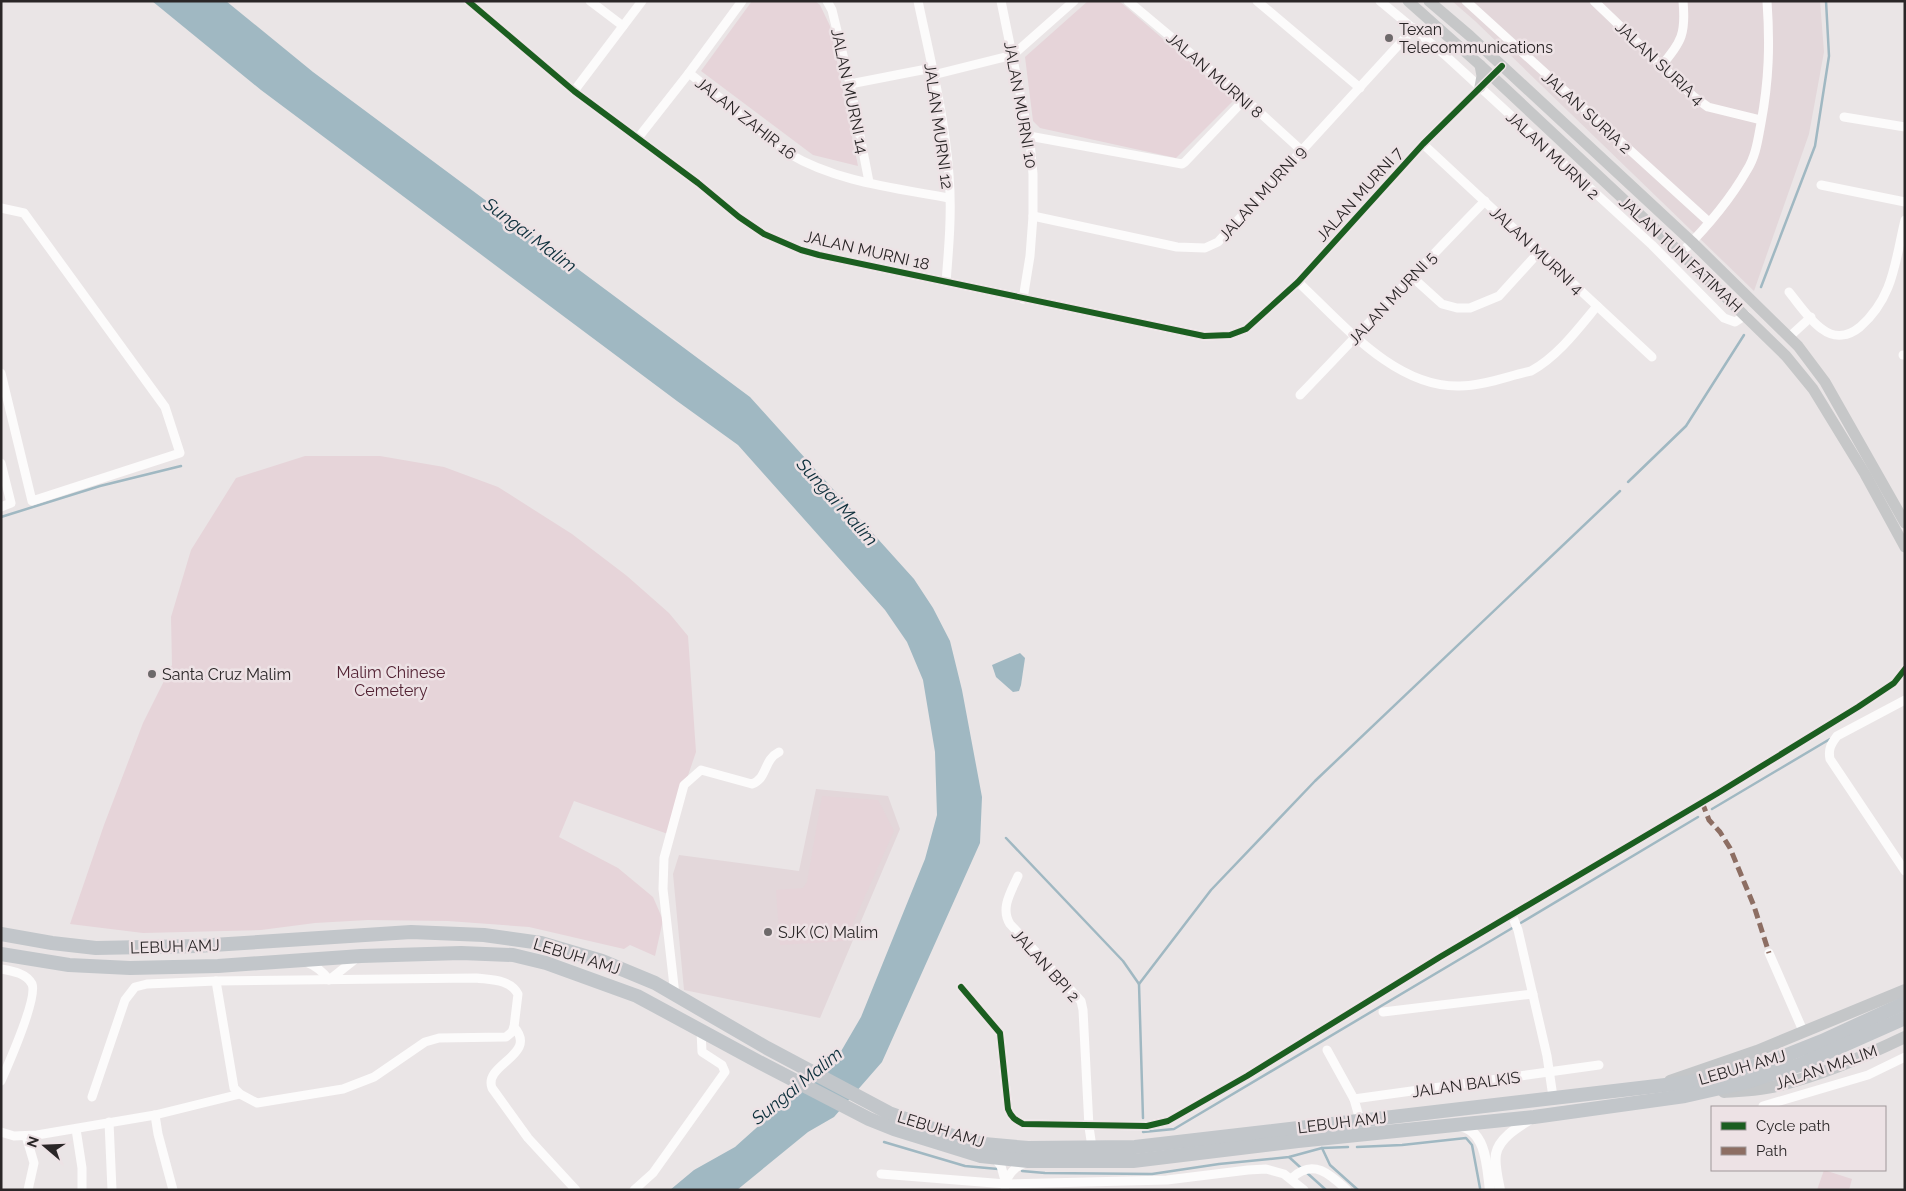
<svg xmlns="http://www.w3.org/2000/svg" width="1906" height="1191" viewBox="0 0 1906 1191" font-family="Raleway,sans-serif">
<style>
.built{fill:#e3d7da}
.green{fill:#e6d4d9}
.water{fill:#a0b8c2}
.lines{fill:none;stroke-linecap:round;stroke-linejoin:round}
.stream{stroke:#a0b8c2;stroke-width:2.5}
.minor{stroke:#fcfbfb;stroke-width:9}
.tertiary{stroke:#fcfbfb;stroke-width:10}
.secondary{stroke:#c6c7c8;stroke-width:11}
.primary{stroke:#c4c6c8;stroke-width:12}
.trunk{stroke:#c2c6ca;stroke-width:14}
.quiet{stroke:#8d6e63;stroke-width:5;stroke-dasharray:10 5;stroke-linecap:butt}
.cycleway-casing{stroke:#ede2e5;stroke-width:9}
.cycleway{stroke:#1b5e20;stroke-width:6}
.poi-dot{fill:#6d696a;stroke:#ede2e5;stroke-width:2}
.labels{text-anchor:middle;stroke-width:5;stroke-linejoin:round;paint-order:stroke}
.poi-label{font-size:16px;fill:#2a2627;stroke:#ede2e5;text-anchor:start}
.street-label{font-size:16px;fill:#2a2627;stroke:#ede2e5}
.park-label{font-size:16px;fill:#532334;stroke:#ede2e5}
.water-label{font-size:18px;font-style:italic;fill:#0b2e3a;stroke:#ede2e5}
</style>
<rect width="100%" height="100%" fill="#eae5e6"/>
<!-- built -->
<g class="built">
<polygon points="1452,1 1820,1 1824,52 1809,134 1754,291 1475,21"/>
<polygon points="816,789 888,796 900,829 820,1018 684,990 673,874 679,855 799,871"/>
</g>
<!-- green -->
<g class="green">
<polygon points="752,1 815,1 820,5 830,26 858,166 813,155 701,71"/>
<polygon points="1088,1 1119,1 1234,100 1176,158 1040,128 1033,121 1025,57"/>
<polygon points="305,456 380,456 444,467 498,487 572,534 627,576 669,613 688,636 696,752 668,834 574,801 559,837 618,868 653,897 663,920 655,956 630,945 624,949 529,927 448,921 368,920 315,923 261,930 143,933 70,924 104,825 143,723 172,665 171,617 191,550 236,478"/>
<polygon points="822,796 878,800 894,831 845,941 780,945 776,890 803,888 807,882"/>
<polygon points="1824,1170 1852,1179 1849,1190 1817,1190"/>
</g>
<!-- water -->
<g class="water">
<polygon points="152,1 226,1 313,72 750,397 914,579 933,608 950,641 962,690 982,797 980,843 882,1062 834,1117 808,1132 737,1190 670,1190 694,1170 735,1147 840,1053 861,1017 925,859 937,815 935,752 923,680 907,642 885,610 738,445 677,401 261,90"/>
<polygon points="1020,653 1025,658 1021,685 1019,691 1013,692 996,677 992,665"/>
</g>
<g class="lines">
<!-- stream -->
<g class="stream">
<polyline points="1761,287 1815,146 1829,56 1826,1"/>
<polyline points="1628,482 1686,426 1744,335"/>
<polyline points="1,517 100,486 181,466"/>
<polyline points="1712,809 1830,739"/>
<polyline points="1006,838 1123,961 1139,984 1143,1118"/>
<polyline points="1519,924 1698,817"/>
<polyline points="1139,984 1211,890 1315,781 1620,491"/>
<polyline points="1143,1132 1174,1129 1514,927"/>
<polyline points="884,1142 965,1166 998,1169"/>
<polyline points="1357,1147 1402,1145 1466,1138 1472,1145 1480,1188"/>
<polyline points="1322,1148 1330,1165 1358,1190"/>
<polyline points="1289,1157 1301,1168"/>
<polyline points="1022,1171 1045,1173 1152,1174 1219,1164 1289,1157 1322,1148 1348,1147"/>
<polyline points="1306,1172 1326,1190"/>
</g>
<!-- minor -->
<g class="minor">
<polyline points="468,1 574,91 698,183 739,217 764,234 801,250 819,255 1204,336 1230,335 1246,329 1298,282 1423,144 1502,66"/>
<polyline points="590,1 623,26"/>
<polyline points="827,1 832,10 850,84 869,182"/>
<path d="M918 1C930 58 945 117 949 175 952 210 949 246 946 282"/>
<polyline points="1001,1 1030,142 1033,174 1033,216 1030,256 1023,299"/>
<polyline points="1128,1 1245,99 1301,150"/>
<polyline points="1257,1 1360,88"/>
<polyline points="1380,1 1445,55 1652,245 1724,318 1735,322 1746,315"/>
<polyline points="1466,1 1709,222"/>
<polyline points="1594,1 1694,97 1708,107 1761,120"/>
<path d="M1661 66C1682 42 1686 33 1683 1"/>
<path d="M689 73 788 153C836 182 896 188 949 198"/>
<polyline points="933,75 1013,55 1074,1"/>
<polyline points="850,84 932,68"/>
<polyline points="574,91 642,1"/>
<polyline points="1844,117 1905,127"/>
<polyline points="1029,136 1182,164 1185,162 1245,99"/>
<polyline points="638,138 689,73 742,1"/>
<polyline points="1423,144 1652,357"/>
<polyline points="1821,185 1905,202"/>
<polyline points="1,208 24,213 165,407 180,453 32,501 1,373"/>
<polyline points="1033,216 1177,247 1205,248 1218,242 1414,28"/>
<path d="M1681 253C1705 229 1730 200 1747 170 1756 156 1758 139 1761 123 1769 80 1770 44 1767 1"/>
<polyline points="1411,276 1442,304 1457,308 1470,308 1499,296 1539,252"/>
<path d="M1298 282C1342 323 1395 388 1460 386 1483 386 1508 376 1531 371 1558 356 1578 329 1597 306"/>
<path d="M1789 292C1798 303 1810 321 1822 329 1835 339 1849 336 1860 327 1894 297 1895 261 1905 220"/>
<polyline points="1789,337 1811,317"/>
<polyline points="1903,355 1905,355"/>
<path d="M1300 395C1362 331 1422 265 1485 201"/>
<polyline points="1,463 11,503 1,507"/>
<path d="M1905 700 1837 736C1831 744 1828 749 1830 759L1905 871"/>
<path d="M1018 876C1011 892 1000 908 1010 924L1081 1001 1083 1010 1089 1127 1092 1147"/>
<polyline points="1512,915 1518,930 1547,1056 1553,1097"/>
<polyline points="1769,953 1804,1033"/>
<path d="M306 962C317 966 323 972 329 980L358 957"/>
<path d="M1 969C12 971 26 973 32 984 38 998 8 1065 1 1081"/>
<polyline points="216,981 234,1088 240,1094 257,1103 343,1089 374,1077 425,1042 439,1038 506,1037 512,1032 514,1027"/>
<path d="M961 987 1000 1033 1008 1109C1011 1117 1015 1120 1023 1124L1147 1126 1168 1121 1247 1076 1440 957 1718 793 1858 707 1894 683 1905 669"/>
<path d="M675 995 663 889 664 858 684 785 701 770 752 784C768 778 763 760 779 752"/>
<polyline points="1383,1012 1533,994"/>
<polyline points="1327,1050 1354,1099"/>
<path d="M92 1097 125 1000 135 987 147 984 216 981 476 978C491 980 510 979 518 994L514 1027C539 1055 483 1064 492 1088L528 1138 576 1190"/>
<polyline points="1763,1106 1868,1075 1905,1057"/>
<polyline points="155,1115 158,1134 173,1190"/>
<polyline points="1360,1120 1354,1099 1599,1065"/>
<polyline points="109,1122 112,1190"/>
<polyline points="76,1129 82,1168 82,1190"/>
<polyline points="1,1132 14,1136 37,1135 155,1115 240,1094"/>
<polyline points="26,1136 34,1163 28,1190"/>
<polyline points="995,1158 1001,1166 1006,1184"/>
<polyline points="881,1174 1006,1184 1167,1180 1248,1170 1266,1169 1284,1174 1304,1190"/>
<path d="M1292 1178C1313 1158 1330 1174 1347 1190"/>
<path d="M1005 1187C1007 1175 1015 1166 1027 1163"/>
<polyline points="634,1190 653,1173 725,1072 722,1065 702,1052 701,1031"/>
</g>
<!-- tertiary -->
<g class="tertiary">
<path d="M1459 1126C1487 1130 1487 1169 1490 1190"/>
<path d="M1500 1190C1498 1179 1494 1165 1496 1154 1499 1138 1518 1127 1531 1119"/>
</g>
<!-- secondary -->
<g class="secondary">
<polyline points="1408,1 1480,65 1666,239 1786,356 1813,389 1865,474 1905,547"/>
<polyline points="1429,1 1470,36 1692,242 1798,346 1825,382 1905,523"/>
<polyline points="1480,65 1482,76 1480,87"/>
</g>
<!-- primary -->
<g class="primary">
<polyline points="1670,1081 1757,1051 1905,990"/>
<path d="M1724 1092C1738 1091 1753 1091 1767 1088 1815 1078 1861 1058 1905 1037"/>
</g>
<!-- trunk -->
<g class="trunk">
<polyline points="1,934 52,943 96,948 197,946 411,932 484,935 541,943 602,961 655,983 767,1048 889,1113 956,1137 984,1144 1028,1148 1135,1147 1691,1082 1769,1062 1822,1041 1905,1003"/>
<polyline points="1,954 69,965 130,968 218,966 361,956 461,953 513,955 546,963 637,996 761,1063 869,1119 894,1129 981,1156 1028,1161 1133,1161 1298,1141 1534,1117 1685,1096 1747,1082 1799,1065 1905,1018"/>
</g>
<!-- quiet -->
<polyline class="quiet" points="1702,802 1709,820 1720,832 1730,848 1754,906 1769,953"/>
<!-- cycleway casing -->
<g class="cycleway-casing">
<g id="cycleway">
<polyline points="468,1 574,91 698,183 739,217 764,234 801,250 819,255 1204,336 1230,335 1246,329 1298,282 1423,144 1502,66"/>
<path d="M961 987 1000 1033 1008 1109C1011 1117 1015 1120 1023 1124L1147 1126 1168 1121 1247 1076 1440 957 1718 793 1858 707 1894 683 1905 669"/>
</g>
</g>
<!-- cycleway -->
<use href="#cycleway" class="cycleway"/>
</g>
<!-- markers -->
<g class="poi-dot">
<circle cx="1389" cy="38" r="5"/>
<circle cx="152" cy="674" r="5"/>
<circle cx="768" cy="932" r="5"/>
</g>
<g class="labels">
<!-- poi labels -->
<g class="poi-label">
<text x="1399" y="35">Texan<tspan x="1399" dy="18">Telecommunications</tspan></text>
<text x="162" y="680">Santa Cruz Malim</text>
<text x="778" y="938">SJK (C) Malim</text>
</g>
<!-- street labels -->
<g class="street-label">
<text transform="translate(1660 63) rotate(43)" y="6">JALAN SURIA 4</text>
<text transform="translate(1215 75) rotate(41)" y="6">JALAN MURNI 8</text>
<text transform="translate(850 91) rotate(78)" y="6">JALAN MURNI 14</text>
<text transform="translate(1021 105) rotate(80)" y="6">JALAN MURNI 10</text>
<text transform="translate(1587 112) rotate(42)" y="6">JALAN SURIA 2</text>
<text transform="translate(746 118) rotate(38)" y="6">JALAN ZAHIR 16</text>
<text transform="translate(939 126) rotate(82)" y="6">JALAN MURNI 12</text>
<text transform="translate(1553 155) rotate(43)" y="6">JALAN MURNI 2</text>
<text transform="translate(1262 193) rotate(-48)" y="6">JALAN MURNI 9</text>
<text transform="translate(1359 194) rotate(-48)" y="6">JALAN MURNI 7</text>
<text transform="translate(867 250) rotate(13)" y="6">JALAN MURNI 18</text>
<text transform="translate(1537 250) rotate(43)" y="6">JALAN MURNI 4</text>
<text transform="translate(1681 254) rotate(43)" y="6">JALAN TUN FATIMAH</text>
<text transform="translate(1392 298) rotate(-47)" y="6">JALAN MURNI 5</text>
<text transform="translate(175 946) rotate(-2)" y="6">LEBUH AMJ</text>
<text transform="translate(577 956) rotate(17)" y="6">LEBUH AMJ</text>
<text transform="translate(1046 965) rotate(48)" y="6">JALAN BPI 2</text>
<text transform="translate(1742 1067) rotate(-16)" y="6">LEBUH AMJ</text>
<text transform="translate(1826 1067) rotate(-19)" y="6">JALAN MALIM</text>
<text transform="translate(1466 1084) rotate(-8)" y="6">JALAN BALKIS</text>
<text transform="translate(1342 1122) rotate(-7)" y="6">LEBUH AMJ</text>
<text transform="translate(941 1129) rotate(17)" y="6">LEBUH AMJ</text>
</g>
<!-- park labels -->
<g class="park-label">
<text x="391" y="678">Malim Chinese<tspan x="391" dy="18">Cemetery</tspan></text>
</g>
<!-- water labels -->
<g class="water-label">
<text transform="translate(530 235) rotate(37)" y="6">Sungai Malim</text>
<text transform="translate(837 502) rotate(48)" y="6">Sungai Malim</text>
<text transform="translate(797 1086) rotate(-39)" y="6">Sungai Malim</text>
</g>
</g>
<!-- border -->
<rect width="1906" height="1191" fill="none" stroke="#2a2627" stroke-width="5"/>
<!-- legend -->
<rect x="1711" y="1106" width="175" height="65" fill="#ede2e5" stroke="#9f9799"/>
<rect x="1721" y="1122" width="25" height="8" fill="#1b5e20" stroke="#9f9799"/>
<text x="1756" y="1131" font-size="15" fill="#2a2627">Cycle path</text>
<rect x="1721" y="1147" width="25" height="8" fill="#8d6e63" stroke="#9f9799"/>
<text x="1756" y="1156" font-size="15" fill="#2a2627">Path</text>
<!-- north arrow -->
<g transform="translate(45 1146) rotate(289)" stroke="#ede2e5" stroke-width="4" paint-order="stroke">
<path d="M0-4L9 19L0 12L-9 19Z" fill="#2a2627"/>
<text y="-8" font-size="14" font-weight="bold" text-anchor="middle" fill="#2a2627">N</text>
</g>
</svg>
